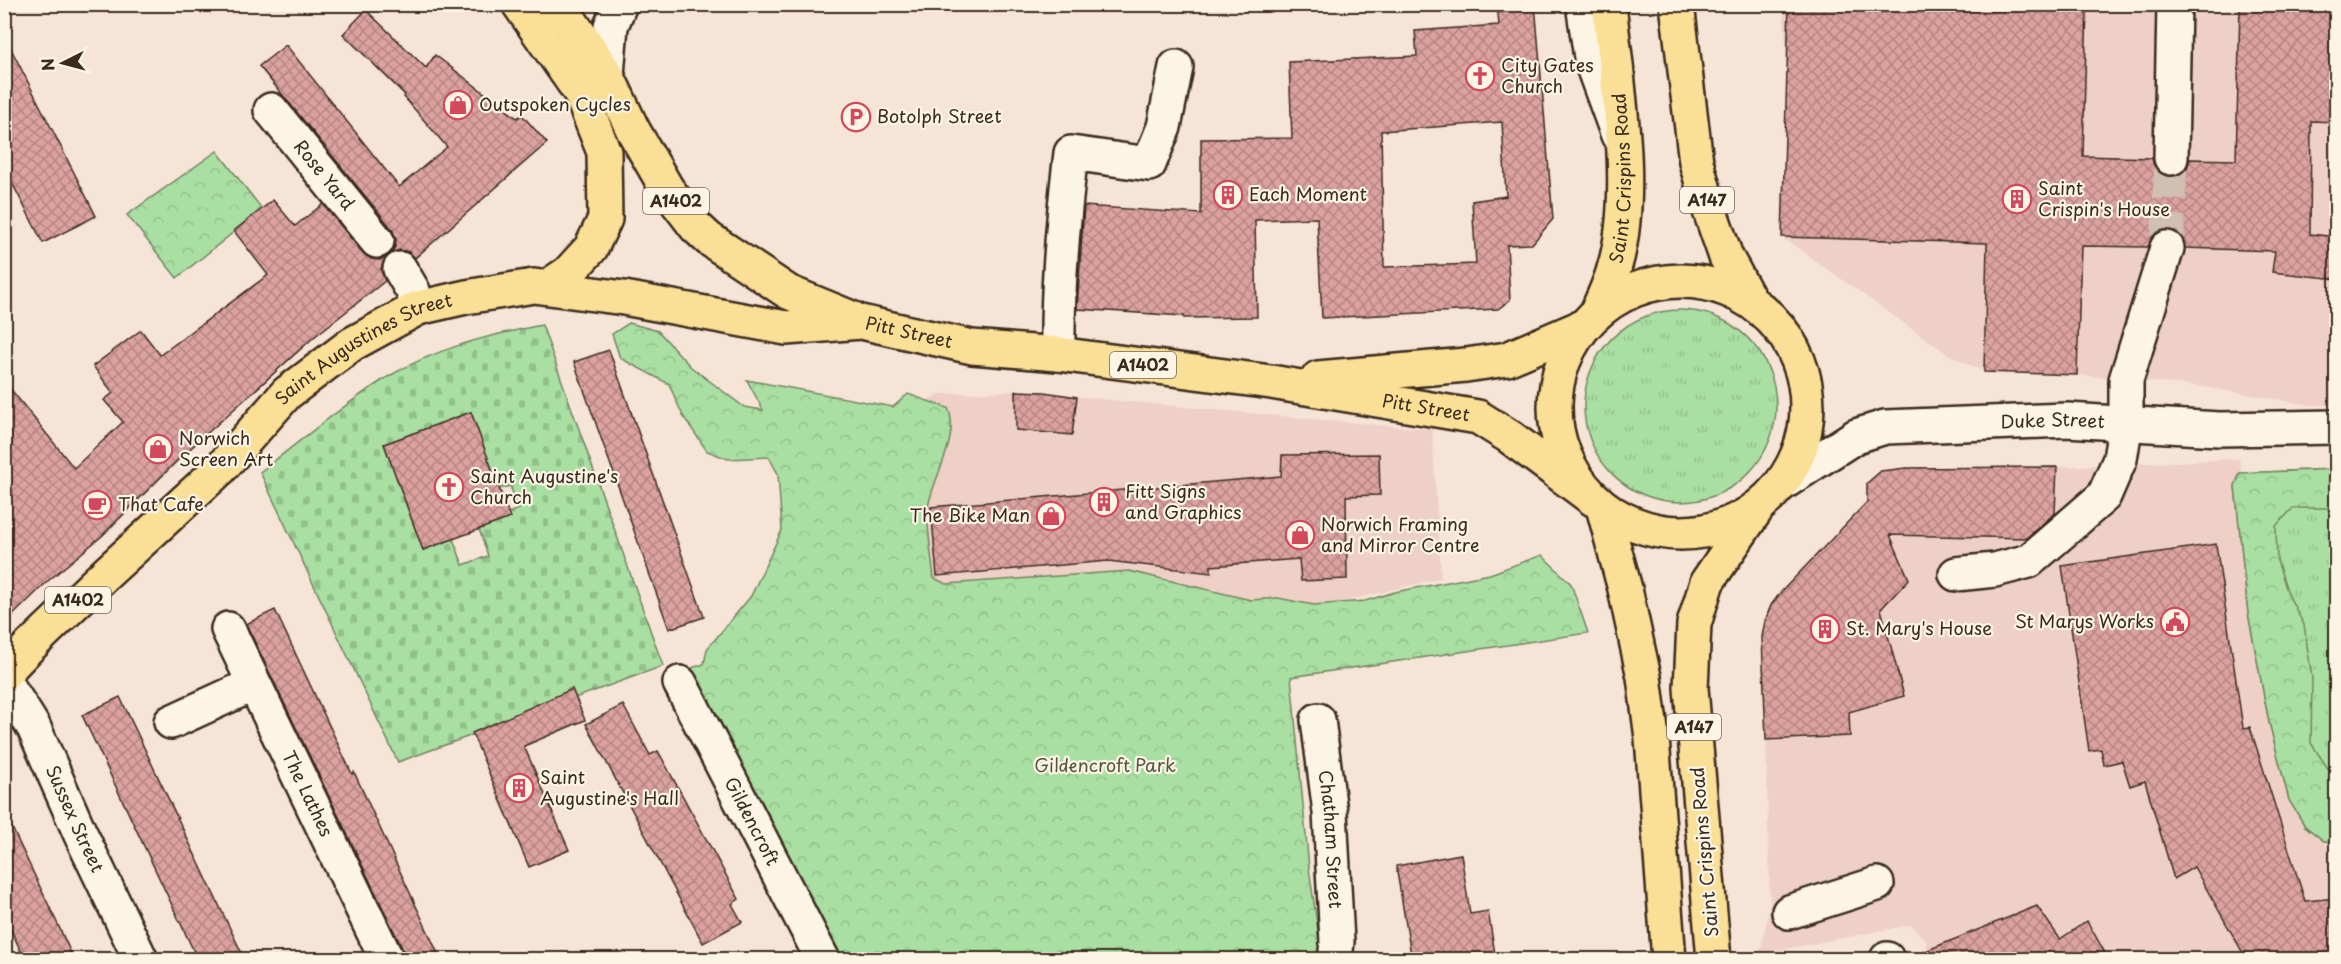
<svg xmlns="http://www.w3.org/2000/svg" width="2341" height="964" viewBox="0 0 2341 964" font-family="'Playpen Sans',sans-serif">
<style>
.built{fill:#eed0c6}
.grass{fill:url(#grass-tufts);stroke:#728460;stroke-width:1.5}
.forest{fill:url(#forest-crowns);stroke:#728460;stroke-width:1.5}
.cemetery{fill:url(#cemetery-stones);stroke:#728460;stroke-width:1.5;fill-rule:evenodd}
.building{fill:url(#building-cross-hatch);stroke:#3b2a1e;stroke-width:1.5;fill-rule:evenodd}
.lines{fill:none;stroke-linecap:round;stroke-linejoin:round}
.minor-tunnel{stroke:#d1bfb2;stroke-width:33;stroke-dasharray:33 16;stroke-linecap:butt}
.minor-casing{stroke:#3b2a1e;stroke-width:38}
.major-casing{stroke:#3b2a1e;stroke-width:38}
.minor{stroke:#fcf5e5;stroke-width:33}
.major{stroke:#fadf96;stroke-width:33}
.labels{text-anchor:middle;stroke-width:4.5;stroke-linejoin:round;paint-order:stroke}
.shield{fill:#fcf5e5;stroke:#75675a;stroke-width:1.5}
.shield-label{font-size:16px;font-weight:bold;fill:#3b2a1e}
.poi-label{font-size:18px;fill:#3b2a1e;stroke:#fcf5e5;text-anchor:start}
.street-label{font-size:18px;fill:#3b2a1e;stroke:#fcf5e5}
.park-label{font-size:18px;fill:#56573f;stroke:#fcf5e5}
</style>
<defs>
<pattern id="grass-tufts" width="24" height="20" patternUnits="userSpaceOnUse" patternTransform="scale(1.5)"><rect width="24" height="20" fill="#a9dfa2"/><path d="M3 7l-1-3M5 7V3M7 7l1-3M15 17l-1-3M17 17v-4M19 17l1-3" fill="none" stroke="#92c08b"/></pattern>
<pattern id="forest-crowns" width="20" height="18" patternUnits="userSpaceOnUse" patternTransform="scale(1.5)"><rect width="20" height="18" fill="#a9dfa2"/><path d="M2 6a3 3 0 1 1 6 0M12 15a3 3 0 1 1 6 0" fill="none" stroke="#92c08b"/></pattern>
<pattern id="cemetery-stones" width="16" height="16" patternUnits="userSpaceOnUse" patternTransform="scale(1.5)"><rect width="16" height="16" fill="#a9dfa2"/><path d="M2 7V4a2 2 0 0 1 4 0v3zM10 15v-3a2 2 0 0 1 4 0v3z" fill="#92c08b"/></pattern>
<pattern id="building-cross-hatch" width="8" height="8" patternUnits="userSpaceOnUse" patternTransform="scale(1.5)"><rect width="8" height="8" fill="#dca29f"/><path d="M0 0l8 8M0 8l8-8" fill="none" stroke="#b48481"/></pattern>
</defs>
<rect width="100%" height="100%" fill="#f6e4d7"/>
<filter id="ink" filterUnits="userSpaceOnUse"><feTurbulence type="fractalNoise" baseFrequency=".0167" numOctaves="2"/><feDisplacementMap in="SourceGraphic" scale="12" xChannelSelector="R" yChannelSelector="G"/><feConvolveMatrix kernelMatrix="1 2 1 2 8 2 1 2 1" color-interpolation-filters="sRGB"/></filter>
<g filter="url(#ink)">
<!-- built -->
<g class="built">
<polygon points="1783,5 2336,5 2336,405 2311,405 2197,386 2077,375 1984,372 1946,353 1782,237 1798,213"/>
<polygon points="1016,391 1400,427 1432,428 1441,578 1301,612 1128,571 941,584 902,553 907,409 940,394"/>
<polygon points="2239,459 2282,720 2323,841 2336,856 2336,959 1931,959 1925,939 1910,925 1760,954 1770,904 1766,740 1762,637 1765,621 1771,605 1781,592 1853,517 1866,523 1867,483 1881,471 2057,467"/>
</g>
<!-- grass -->
<g class="grass">
<circle cx="1680" cy="406" r="96"/>
<polygon points="2336,469 2336,843 2324,841 2305,826 2289,800 2269,722 2248,613 2235,486 2240,473"/>
</g>
<!-- forest -->
<g class="forest">
<polygon points="217,151 262,209 177,278 127,215"/>
<path d="M629 323 658 331 691 367 744 407 763 410 747 380 893 407 908 394 948 408C961 438 932 478 928 508 926 525 932 559 934 578L946 584 1129 571 1251 600 1278 598 1314 605 1365 601 1395 592 1490 574 1542 555 1571 584 1588 633 1291 677 1309 868 1320 945 1318 959H843L689 669 704 664 707 649 751 596 782 530 778 474 769 457 728 459 707 451 683 416 669 384 620 358 612 334Z"/>
<polygon points="2336,469 2336,515 2327,508 2293,508 2276,526 2277,560 2288,594 2304,625 2312,679 2311,743 2329,770 2336,775 2336,843 2324,841 2305,826 2289,800 2269,722 2248,613 2235,486 2240,473"/>
</g>
<!-- cemetery -->
<path class="cemetery" d="M542 325 663 666 398 762 260 472C301 440 342 406 386 378 433 349 489 335 542 325ZM471 412 499 489 510 486 519 509 508 513 510 518 479 529 488 556 463 565 453 539 423 550 384 444Z"/>
<!-- building -->
<g class="building">
<path d="M1497 4H1535L1553 219 1532 244 1507 245 1510 300 1498 309 1322 318 1317 218 1255 220 1257 317 1184 318V316L1077 309 1084 206 1201 214V139L1292 138 1289 62 1417 56 1415 31 1499 25ZM1502 122 1506 196 1472 201 1476 264 1384 267 1381 131Z"/>
<polygon points="1789,4 2087,4 2083,156 2152,158 2155,168 2161,174 2171,177 2181,174 2187,168 2190,159 2236,160 2240,7 2276,8 2276,4 2337,4 2337,122 2311,121 2310,234 2337,237 2337,279 2272,272 2275,251 2185,248 2181,236 2172,230 2162,230 2155,234 2148,247 2081,246 2077,375 1984,372 1987,243 1782,237"/>
<polygon points="366,10 426,68 435,55 517,118 522,115 547,143 415,258 409,252 400,250 391,253 395,247 396,239 392,229 259,66 286,45 399,187 447,147 404,97 405,95 343,34"/>
<polygon points="4,35 96,216 43,243 4,167"/>
<polygon points="273,200 295,226 323,204 363,253 371,259 379,260 387,257 381,269 385,281 314,337 213,428 181,457 102,536 49,580 4,624 4,381 74,468 123,422 104,400 113,393 93,366 141,330 160,355 268,275 234,231"/>
<polygon points="609,350 704,617 669,629 574,362"/>
<polygon points="1016,391 1044,392 1077,397 1072,435 1016,430"/>
<polygon points="471,412 510,518 423,550 384,444"/>
<polygon points="1379,454 1380,495 1346,496 1347,579 1301,581 1299,559 1211,566 1211,573 1108,561 937,576 931,507 1281,476 1282,455"/>
<polygon points="2057,467 2055,513 2026,538 1890,535 1909,579 1881,609 1904,696 1849,712 1850,736 1766,740 1762,637 1765,621 1771,605 1781,592 1867,502 1867,483 1881,471 1906,468"/>
<polygon points="2216,544 2243,728 2250,727 2305,901 2337,898 2337,960 2247,960 2194,867 2174,879 2145,781 2130,786 2122,761 2104,765 2101,749 2089,751 2062,566"/>
<polygon points="275,610 352,774 354,772 441,960 406,960 404,952 246,624"/>
<polygon points="572,689 585,720 524,746 569,850 529,867 472,733"/>
<polygon points="120,697 245,960 198,960 82,715"/>
<polygon points="623,705 650,755 658,751 739,899 732,904 742,922 703,943 586,724"/>
<polygon points="4,811 60,929 74,960 25,960 4,915"/>
<polygon points="1461,854 1470,914 1488,911 1496,960 1412,960 1396,866"/>
<polygon points="2037,906 2060,939 2087,921 2109,960 1908,960 1908,958"/>
</g>
<g class="lines">
<!-- minor-tunnel -->
<polyline class="minor-tunnel" points="2167,248 2171,158"/>
<!-- minor casing -->
<g class="minor-casing">
<g id="minor">
<polyline points="1583,4 1592,64 1618,135"/>
<polyline points="607,75 611,26 620,4"/>
<path id="s1" d="M271 110 377 241"/>
<polyline points="2171,158 2174,4"/>
<polyline points="400,269 413,291 418,308"/>
<path d="M1058 354C1057 288 1063 219 1071 153L1149 164 1164 127 1176 67"/>
<path id="s2" d="M1783 483 1856 436 1885 427 2067 420 2219 429 2336 427"/>
<polyline points="1956,574 1995,570 2029,561 2104,496 2120,459 2126,422 2126,380 2167,248"/>
<path id="s3" d="M228 629 387 960"/>
<path id="s4" d="M4 680 34 728 80 833 141 960"/>
<path id="s5" d="M680 683 823 960"/>
<path id="s6" d="M1318 720 1330 812 1337 942 1335 960"/>
<polyline points="171,722 254,684"/>
<polyline points="1789,912 1877,884"/>
<polyline points="1887,959 1887,960"/>
</g>
</g>
<!-- major casing -->
<g class="major-casing">
<g id="major">
<polyline points="519,4 580,92 604,152 605,219 591,248 568,273 547,287"/>
<polyline points="556,4 570,20 607,75 633,130 667,189 696,227 709,239 788,292 854,319"/>
<polyline points="1677,4 1696,162 1710,211 1726,257 1749,299"/>
<circle cx="1681" cy="407" r="126"/>
<path id="s7" d="M1597 312C1603 298 1610 284 1614 269 1637 195 1617 82 1609 4"/>
<polyline points="1318,378 1466,365 1507,359 1584,326"/>
<polyline points="1603,507 1625,589 1644,677 1652,738 1669,960"/>
<path id="s8" d="M4 673 27 649 99 580 220 469 287 393 352 344 418 308 466 297 534 286 624 298 786 328 861 322 972 347 1058 354 1271 382 1478 417 1510 437 1593 499"/>
<polyline points="1714,960 1691,688 1694,624 1707,582 1756,510"/>
</g>
</g>
<!-- minor -->
<use href="#minor" class="minor"/>
<!-- major -->
<use href="#major" class="major"/>
</g>
</g>
<!-- icons -->
<defs>
<g id="church-ring" transform="scale(1.5)"><circle r="9.5" fill="#fcf5e5" stroke="#d1495b" stroke-width="1.5"/><path d="M-1.2-6h2.4v3.5h3.3v2.4h-3.3V6h-2.4V-.1h-3.3v-2.4h3.3Z" fill="#d1495b"/></g>
<g id="shop-ring" transform="scale(1.5)"><circle r="9.5" fill="#fcf5e5" stroke="#d1495b" stroke-width="1.5"/><path d="M-5-2.5h2.3a2.7 3.5 0 0 1 5.4 0H5L5.5 6h-11ZM-1.5-2.5h3a1.5 2.3 0 0 0-3 0Z" fill="#d1495b"/></g>
<g id="parking-ring" transform="scale(1.5)"><circle r="9.5" fill="#fcf5e5" stroke="#d1495b" stroke-width="1.5"/><path d="M-3.5-5.5H1a3.5 3.5 0 0 1 0 7H-1V5.5H-3.5ZM-1-3.4V-.6H.8a1.4 1.4 0 0 0 0-2.8Z" fill="#d1495b"/></g>
<g id="building-ring" transform="scale(1.5)"><circle r="9.5" fill="#fcf5e5" stroke="#d1495b" stroke-width="1.5"/><path d="M-4-6H4V6H1V3H-1V6H-4ZM-2.5-4.3h1.7v1.8h-1.7ZM.8-4.3h1.7v1.8H.8ZM-2.5-1h1.7V.8h-1.7ZM.8-1h1.7V.8H.8Z" fill="#d1495b"/></g>
<g id="cafe-ring" transform="scale(1.5)"><circle r="9.5" fill="#fcf5e5" stroke="#d1495b" stroke-width="1.5"/><path d="M-5.5-4.5H6V0H3Q3 3.5 0 3.5H-2.5Q-5.5 3.5-5.5 0ZM3-3.2v2h1.7v-2ZM-6 4.5H4V6H-6Z" fill="#d1495b"/></g>
<g id="civic-ring" transform="scale(1.5)"><circle r="9.5" fill="#fcf5e5" stroke="#d1495b" stroke-width="1.5"/><path d="M-.6-6.5H3V-4.5H.6V-3L4-1V1h2V6H-6V1h2V-1L-.6-3ZM-1.2 2.5V6h2.4V2.5Z" fill="#d1495b"/></g>
</defs>
<g fill-rule="evenodd">
<use href="#church-ring" x="1480" y="76"/>
<use href="#shop-ring" x="458" y="105"/>
<use href="#parking-ring" x="856" y="117"/>
<use href="#building-ring" x="1228" y="195"/>
<use href="#building-ring" x="2017" y="199"/>
<use href="#shop-ring" x="158" y="449"/>
<use href="#church-ring" x="449" y="487"/>
<use href="#building-ring" x="1104" y="502"/>
<use href="#cafe-ring" x="97" y="505"/>
<use href="#shop-ring" x="1051" y="516"/>
<use href="#shop-ring" x="1300" y="535"/>
<use href="#civic-ring" x="2175" y="622"/>
<use href="#building-ring" x="1825" y="629"/>
<use href="#building-ring" x="519" y="788"/>
</g>
<g class="labels">
<!-- shield labels -->
<g class="shield">
<rect x="1680" y="187" width="54" height="26" rx="4.5"/>
<rect x="643" y="188" width="66" height="26" rx="4.5"/>
<rect x="1110" y="352" width="66" height="26" rx="4.5"/>
<rect x="45" y="587" width="66" height="26" rx="4.5"/>
<rect x="1667" y="714" width="54" height="26" rx="4.5"/>
</g>
<g class="shield-label">
<text x="1707" y="206">A147</text>
<text x="676" y="207">A1402</text>
<text x="1143" y="371">A1402</text>
<text x="78" y="606">A1402</text>
<text x="1694" y="733">A147</text>
</g>
<!-- poi labels -->
<g class="poi-label">
<text x="1501" y="72">City Gates<tspan x="1501" dy="21">Church</tspan></text>
<text x="479" y="111">Outspoken Cycles</text>
<text x="877" y="123">Botolph Street</text>
<text x="2038" y="195">Saint<tspan x="2038" dy="21">Crispin's House</tspan></text>
<text x="1249" y="201">Each Moment</text>
<text x="179" y="445">Norwich<tspan x="179" dy="21">Screen Art</tspan></text>
<text x="470" y="483">Saint Augustine's<tspan x="470" dy="21">Church</tspan></text>
<text x="1125" y="498">Fitt Signs<tspan x="1125" dy="21">and Graphics</tspan></text>
<text x="118" y="511">That Cafe</text>
<text x="1030" y="522" text-anchor="end">The Bike Man</text>
<text x="1321" y="531">Norwich Framing<tspan x="1321" dy="21">and Mirror Centre</tspan></text>
<text x="2154" y="628" text-anchor="end">St Marys Works</text>
<text x="1846" y="635">St. Mary's House</text>
<text x="540" y="784">Saint<tspan x="540" dy="21">Augustine's Hall</tspan></text>
</g>
<!-- street labels -->
<g class="street-label">
<text dy="6" stroke="none"><textPath href="#s1" startOffset="84">Rose Yard</textPath></text>
<text dy="6" stroke="none"><textPath href="#s7" startOffset="138">Saint Crispins Road</textPath></text>
<text dy="6" stroke="none"><textPath href="#s8" startOffset="1053">Pitt Street</textPath></text>
<text dy="6" stroke="none"><textPath href="#s8" startOffset="488">Saint Augustines Street</textPath></text>
<text dy="6" stroke="none"><textPath href="#s8" startOffset="1576">Pitt Street</textPath></text>
<text dy="6" stroke="none"><textPath href="#s2" startOffset="285">Duke Street</textPath></text>
<text dy="6" stroke="none"><textPath href="#s3" startOffset="183">The Lathes</textPath></text>
<text dy="6" stroke="none"><textPath href="#s4" startOffset="156">Sussex Street</textPath></text>
<text dy="6" stroke="none"><textPath href="#s5" startOffset="156">Gildencroft</textPath></text>
<text dy="6" stroke="none"><textPath href="#s6" startOffset="120">Chatham Street</textPath></text>
<text transform="translate(1705 852) rotate(-95)" y="6">Saint Crispins Road</text>
</g>
<!-- park labels -->
<g class="park-label">
<text x="1105" y="772">Gildencroft Park</text>
</g>
</g>
<!-- margin -->
<rect width="2341" height="964" fill="none" stroke="#fcf5e5" stroke-width="24"/>
<rect x="12" y="12" width="2317" height="940" fill="none" stroke="#3b2a1e" stroke-width="2" filter="url(#ink)"/>
<!-- north arrow -->
<g transform="translate(63 63) rotate(264)" stroke="#fcf5e5" stroke-width="4.5" paint-order="stroke">
<path d="M0-4.5L10 22L0 15L-10 22Z" fill="#3b2a1e"/>
<text y="-9" font-size="16" font-weight="bold" text-anchor="middle" fill="#3b2a1e">N</text>
</g>
</svg>
